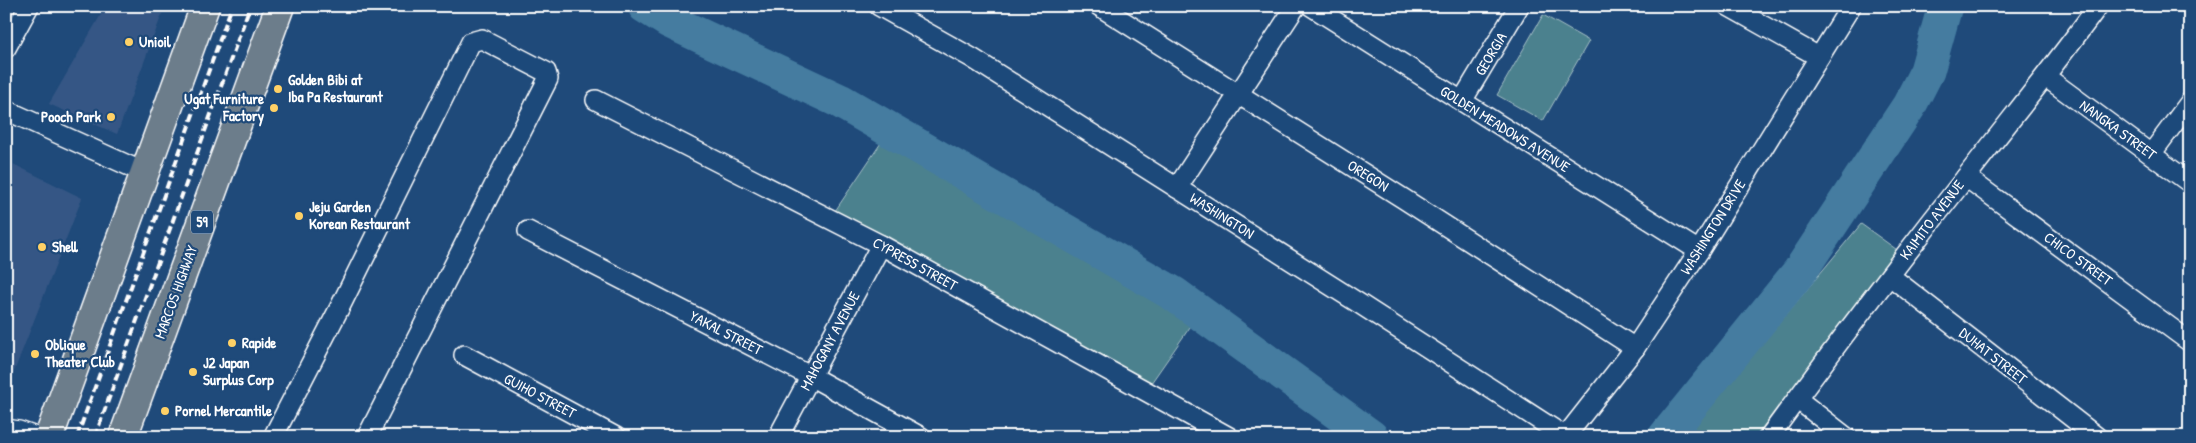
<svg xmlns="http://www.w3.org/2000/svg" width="2196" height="443" viewBox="0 0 2196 443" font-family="'Patrick Hand',sans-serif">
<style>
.built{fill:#365785}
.park{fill:#4c818e;stroke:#a6c0c6}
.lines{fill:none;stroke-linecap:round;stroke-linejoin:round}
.river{stroke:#447ca0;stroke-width:35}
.minor-casing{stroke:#fff;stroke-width:22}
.primary-casing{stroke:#fff;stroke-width:31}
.minor{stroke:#1f4a7a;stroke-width:19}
.primary{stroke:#6c7d8b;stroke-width:28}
.rail{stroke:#fff;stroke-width:4;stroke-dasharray:8 4;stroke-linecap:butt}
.poi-dot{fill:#ffd166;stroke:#1f4a7a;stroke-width:2}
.labels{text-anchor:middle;stroke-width:4.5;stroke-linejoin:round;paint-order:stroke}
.shield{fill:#1f4a7a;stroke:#bcc9d7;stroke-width:1}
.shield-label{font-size:14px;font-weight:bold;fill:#fff}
.poi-label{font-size:15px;font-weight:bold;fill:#fff;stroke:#1f4a7a;text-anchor:start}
.street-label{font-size:15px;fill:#fff;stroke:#1f4a7a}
</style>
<rect width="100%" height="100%" fill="#1f4a7a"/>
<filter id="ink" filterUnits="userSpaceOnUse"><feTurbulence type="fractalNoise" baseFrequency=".02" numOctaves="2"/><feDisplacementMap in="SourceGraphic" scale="10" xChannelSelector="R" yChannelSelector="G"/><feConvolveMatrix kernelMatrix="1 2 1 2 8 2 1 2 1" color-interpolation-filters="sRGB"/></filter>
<g filter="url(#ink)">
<!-- built -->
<g class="built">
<polygon points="106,6 165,6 117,134 49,104"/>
<polygon points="11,163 82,198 6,392 6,171"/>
</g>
<!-- park -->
<g class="park">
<polygon points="1543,15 1589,41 1543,121 1497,95"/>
<polygon points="889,131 1046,213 1204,307 1142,396 827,223"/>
<polygon points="1861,224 1900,252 1755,437 1685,437"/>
</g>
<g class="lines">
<!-- river -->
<g class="river">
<polyline points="645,6 669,21 840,101 1174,294 1371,437"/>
<polyline points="1665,437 1800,271 1909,106 1927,71 1945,6"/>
</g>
<!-- minor casing -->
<g class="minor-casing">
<g id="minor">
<polyline points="879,6 972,58 1360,304 1561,434 1569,432 1635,348 1699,251 1851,6"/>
<polyline points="1099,6 1404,199 1635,348"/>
<polyline points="1311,6 1699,251"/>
<polyline points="1728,6 1819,57"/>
<polyline points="6,48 29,6"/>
<polyline points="2046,77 2190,183"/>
<polyline points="596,100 881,245 1229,437"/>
<polyline points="1462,101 1519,6"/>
<polyline points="6,110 145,173"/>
<polyline points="2151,154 2190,102"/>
<polyline points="1966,177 2190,342"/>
<polyline points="1177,188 1296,6"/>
<polyline points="528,231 812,377 921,437"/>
<polyline points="1890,276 2097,437"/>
<polyline points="464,355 616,437"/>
<polyline points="1797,399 1846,437"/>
<polyline points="6,429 19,431 36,437"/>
<polyline points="273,437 342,303 471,42 482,39 546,72 548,79 367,437"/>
<polyline points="778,437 881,245"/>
<path d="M1769 437C1833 349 1899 262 1966 177 2010 120 2056 64 2098 6"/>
</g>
</g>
<!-- primary casing -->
<g class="primary-casing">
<g id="primary">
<polyline points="49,437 205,6"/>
<polyline points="123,437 280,6"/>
</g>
</g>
<!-- minor -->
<use href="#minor" class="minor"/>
<!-- primary -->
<use href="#primary" class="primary"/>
<!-- rail -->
<g class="rail">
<polyline points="77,437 232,6"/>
<polyline points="95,437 250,6"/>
</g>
</g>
</g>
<!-- markers -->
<g class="poi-dot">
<circle cx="129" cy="42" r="5"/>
<circle cx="278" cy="89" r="5"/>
<circle cx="274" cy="108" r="5"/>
<circle cx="111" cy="117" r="5"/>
<circle cx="299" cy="216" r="5"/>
<circle cx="42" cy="247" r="5"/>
<circle cx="232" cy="343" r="5"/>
<circle cx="35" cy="354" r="5"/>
<circle cx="193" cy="372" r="5"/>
<circle cx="165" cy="411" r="5"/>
</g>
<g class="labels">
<!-- shield labels -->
<rect class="shield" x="191" y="210.5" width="22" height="23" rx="4"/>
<g class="shield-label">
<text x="202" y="227">59</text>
</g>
<!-- poi labels -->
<g class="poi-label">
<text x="139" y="47">Unioil</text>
<text x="288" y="85">Golden Bibi at<tspan x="288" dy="17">Iba Pa Restaurant</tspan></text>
<text x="264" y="104" text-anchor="end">Ugat Furniture<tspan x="264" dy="17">Factory</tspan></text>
<text x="101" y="122" text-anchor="end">Pooch Park</text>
<text x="309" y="212">Jeju Garden<tspan x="309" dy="17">Korean Restaurant</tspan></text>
<text x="52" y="252">Shell</text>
<text x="242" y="348">Rapide</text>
<text x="45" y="350">Oblique<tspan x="45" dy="17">Theater Club</tspan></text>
<text x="203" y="368">J2 Japan<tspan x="203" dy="17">Surplus Corp</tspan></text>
<text x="175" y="416">Pornel Mercantile</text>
</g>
<!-- street labels -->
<g class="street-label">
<text transform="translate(1491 54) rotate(-59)" y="5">GEORGIA</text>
<text transform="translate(1505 129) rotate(32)" y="5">GOLDEN MEADOWS AVENUE</text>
<text transform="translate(2118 130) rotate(36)" y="5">NANGKA STREET</text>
<text transform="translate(1368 176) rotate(32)" y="5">OREGON</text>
<text transform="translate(1222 216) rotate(32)" y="5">WASHINGTON</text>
<text transform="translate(1932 220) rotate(-53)" y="5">KAIMITO AVENUE</text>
<text transform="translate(1713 227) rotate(-58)" y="5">WASHINGTON DRIVE</text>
<text transform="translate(2078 259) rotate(36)" y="5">CHICO STREET</text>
<text transform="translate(915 264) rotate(29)" y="5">CYPRESS STREET</text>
<text transform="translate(176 292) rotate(-70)" y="5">MARCOS HIGHWAY</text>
<text transform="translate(726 333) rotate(27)" y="5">YAKAL STREET</text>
<text transform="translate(830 341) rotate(-62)" y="5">MAHOGANY AVENUE</text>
<text transform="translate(1993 356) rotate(38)" y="5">DUHAT STREET</text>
<text transform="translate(540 396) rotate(28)" y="5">GUIHO STREET</text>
</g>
</g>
<!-- margin -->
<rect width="2196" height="443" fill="none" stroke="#1f4a7a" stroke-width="25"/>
<rect x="12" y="12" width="2171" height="418" fill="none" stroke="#fff" stroke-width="2" filter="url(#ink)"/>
</svg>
